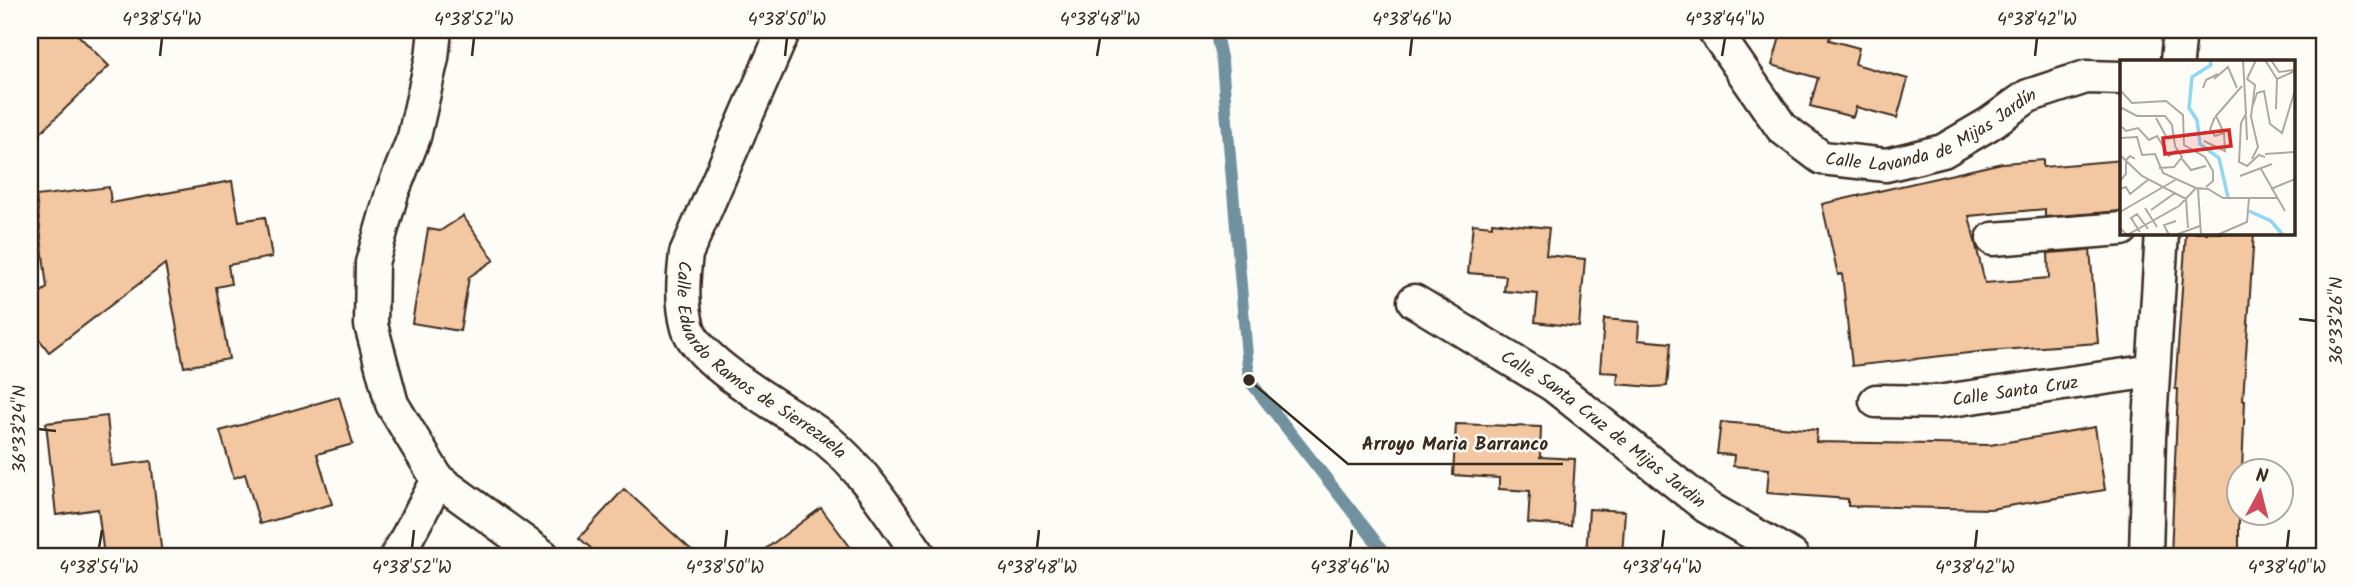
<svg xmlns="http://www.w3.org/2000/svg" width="2355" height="586" viewBox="0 0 2355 586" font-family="Kalam,sans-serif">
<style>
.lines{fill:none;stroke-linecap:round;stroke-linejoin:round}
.stream{stroke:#6f919d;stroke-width:12}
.building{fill:#f2c7a1;stroke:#3b2a1e;stroke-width:2}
.minor-casing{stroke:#3b2a1e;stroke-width:37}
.minor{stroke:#fdfcf7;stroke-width:32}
.ticks{fill:none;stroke:#3b2a1e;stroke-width:2.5}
.labels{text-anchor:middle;stroke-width:5;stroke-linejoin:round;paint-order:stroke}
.street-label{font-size:18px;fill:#3b2a1e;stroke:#fdfcf7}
.inset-river{fill:none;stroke:#91d6f2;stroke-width:3.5}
.inset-road{fill:none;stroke:#afa8a0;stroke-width:2}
.view{fill:#d62828;fill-opacity:0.15;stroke:#d62828;stroke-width:3.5}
.inset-edge{fill:none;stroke:#3b2a1e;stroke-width:3.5}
.leader{fill:none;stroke:#3b2a1e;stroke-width:2.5}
.callout-dot{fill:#3b2a1e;stroke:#fdfcf7;stroke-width:2.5}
.callout-label{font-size:19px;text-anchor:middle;font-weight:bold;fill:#3b2a1e;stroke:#fdfcf7;stroke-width:5;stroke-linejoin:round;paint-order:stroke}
.neatline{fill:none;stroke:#3b2a1e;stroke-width:2.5}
.ticks-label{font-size:18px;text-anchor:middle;fill:#3b2a1e}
</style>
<rect width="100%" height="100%" fill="#fdfcf7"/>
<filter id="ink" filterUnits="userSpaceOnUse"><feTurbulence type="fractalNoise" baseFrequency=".0143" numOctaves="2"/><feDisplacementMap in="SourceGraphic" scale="14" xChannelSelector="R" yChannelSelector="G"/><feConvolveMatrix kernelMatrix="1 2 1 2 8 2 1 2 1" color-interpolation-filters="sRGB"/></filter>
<g filter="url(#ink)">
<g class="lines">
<!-- stream -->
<polyline class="stream" points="1215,30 1222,62 1249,380 1387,556"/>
</g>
<!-- building -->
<g class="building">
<polygon points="30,30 73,30 109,66 30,143"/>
<polygon points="1782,30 1832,30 1829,40 1859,48 1855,64 1908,79 1897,118 1856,107 1853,117 1810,106 1818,78 1772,65"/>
<polygon points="2043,160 2043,167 2122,160 2122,211 2045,217 2045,209 1969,216 1985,283 2049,278 2048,253 2090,250 2098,343 1987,351 1852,366 1842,274 1838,275 1822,204 2002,163"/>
<polygon points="232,181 239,221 265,217 272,257 228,265 231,284 216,287 229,359 184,367 165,264 49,352 30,327 30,300 47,288 36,196 109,187 111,203"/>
<polygon points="463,216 494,260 469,277 460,331 412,323 428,229 440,231"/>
<polygon points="1492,222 1549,228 1546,255 1585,259 1579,327 1535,322 1538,294 1504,291 1506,276 1468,273 1473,224 1492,226"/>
<polygon points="2186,233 2254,233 2243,400 2245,400 2242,471 2239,471 2239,556 2171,556 2178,389 2175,389"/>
<polygon points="1604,319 1639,322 1638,340 1671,343 1667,386 1652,387 1617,384 1618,373 1600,372"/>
<polygon points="339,397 353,444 317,454 332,504 260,524 245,474 234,478 220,431"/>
<polygon points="107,416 112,466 151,461 162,556 104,556 98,509 56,515 46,423"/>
<polygon points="1721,422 1817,430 1816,442 1990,445 2095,427 2105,490 1990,509 1848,506 1848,499 1767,493 1769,469 1733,466 1734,455 1717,454"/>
<polygon points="1456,424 1541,427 1540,457 1575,459 1571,526 1528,523 1530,491 1499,489 1499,478 1453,475"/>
<polygon points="624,489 698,556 600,556 579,538"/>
<polygon points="821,508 857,556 756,556"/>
<polygon points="1589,509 1625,511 1622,556 1586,556"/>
</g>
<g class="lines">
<!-- minor casing -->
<g class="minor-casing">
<g id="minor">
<polyline points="435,30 432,58 414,137 392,193 372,263 371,325 392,404 438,480 543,556"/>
<path id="s1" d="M784 30 686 254C683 279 681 302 688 328 700 367 794 413 827 440 865 471 892 517 920 556"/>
<path id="s2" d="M1714 30 1782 128 1822 158 1886 165 1943 151 1989 124 2028 96 2086 77 2122 78"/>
<polyline points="2177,61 2180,30"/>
<polyline points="1993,239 2122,229"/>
<path id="s3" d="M1414 301 1553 385 1707 507 1792 556"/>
<path id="s4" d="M1876 401 1937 402 2153 371"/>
<polyline points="397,556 438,480"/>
<polyline points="2146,556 2149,438 2162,233"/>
</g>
</g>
<!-- minor -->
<use href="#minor" class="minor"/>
</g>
</g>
<!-- ticks -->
<path class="ticks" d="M160 56 162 38M472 56 474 38M785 56 787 38M1097 56 1100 38M1410 56 1412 38M1722 56 1725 38M2035 56 2037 38M2299 319 2316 321M38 429 56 431M99 548 102 530M412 548 414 530M725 548 727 530M1037 548 1039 530M1350 548 1352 530M1662 548 1664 530M1975 548 1977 530M2287 548 2289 530"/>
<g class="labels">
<!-- street labels -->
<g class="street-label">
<text dy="6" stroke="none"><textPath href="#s2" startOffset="287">Calle Lavanda de Mijas Jardín</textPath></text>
<text dy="6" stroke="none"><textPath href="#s1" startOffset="387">Calle Eduardo Ramos de Sierrezuela</textPath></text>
<text dy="6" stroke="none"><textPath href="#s4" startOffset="140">Calle Santa Cruz</textPath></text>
<text dy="6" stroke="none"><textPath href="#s3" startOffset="229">Calle Santa Cruz de Mijas Jardin</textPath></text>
</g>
</g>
<!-- overview -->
<g transform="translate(2120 60)">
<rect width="175" height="175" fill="#fdfcf7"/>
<path class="inset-river" d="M90 0 91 5 72 17 69 48 77 60 80 84 99 98 108 137M129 151 151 161 163 175"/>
<path class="inset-road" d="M123 0 126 54 121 63 119 102 127 106 139 95 145 97M145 0 157 19 175 11M151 0 159 12 173 10M94 19 108 7 117 28M83 28 86 20 98 14M0 30 12 43 46 41 63 55 64 85 85 97 93 111V121L86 127M133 45 137 33 144 31 150 64 162 73 175 30M0 47 17 56H45L52 65 55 86 62 97 54 107 39 108M156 49 157 19M126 56 127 80M95 57 90 69 95 76 104 73 96 56 122 26M36 58 47 78M2 67 6 71 18 68 29 80 37 76 49 96 57 90M0 78 17 77 22 95 35 94 43 113 76 128 88 129 103 138H157M84 81 105 91 104 73M145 94 175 92M0 95 22 116 66 139 68 168M62 99 71 110 86 106M132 99 138 87 131 57 135 25 127 19 136 0M141 109 165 151M120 116 152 104M0 121 6 114V100L10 96 15 99M0 129 6 127 10 134 29 119M78 129 81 175M151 129 175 119M25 148 37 167M31 150 55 133M0 152 57 119M0 168 7 175 59 146 76 128M20 172 11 158 17 154 28 169M49 175 44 165 56 161M55 175 80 166M97 175 127 162 129 138"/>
<path class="view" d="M109 70 111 86 45 94 43 78Z"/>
<rect width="175" height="175" class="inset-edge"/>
</g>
<!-- callouts -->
<path class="leader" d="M1249 380L1348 464H1563"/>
<circle class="callout-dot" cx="1249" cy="380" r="7"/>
<g class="callout-label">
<text x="1455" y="450">Arroyo Maria Barranco</text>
</g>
<!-- margin -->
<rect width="2355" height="586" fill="none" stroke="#fdfcf7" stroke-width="77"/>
<!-- north arrow -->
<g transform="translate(2260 492) rotate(7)"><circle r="33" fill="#fdfcf7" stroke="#afa8a0" stroke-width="2"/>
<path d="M0-5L12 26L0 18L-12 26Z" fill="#d1495b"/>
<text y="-10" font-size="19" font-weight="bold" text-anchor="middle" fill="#3b2a1e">N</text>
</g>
<rect x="38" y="38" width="2278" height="510" class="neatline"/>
<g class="ticks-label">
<text x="162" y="25">4°38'54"W</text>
<text x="474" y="25">4°38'52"W</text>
<text x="787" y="25">4°38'50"W</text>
<text x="1100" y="25">4°38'48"W</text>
<text x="1412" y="25">4°38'46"W</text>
<text x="1725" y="25">4°38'44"W</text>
<text x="2037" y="25">4°38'42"W</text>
<text transform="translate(2336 321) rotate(-90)" y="6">36°33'26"N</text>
<text transform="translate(19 429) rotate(-90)" y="6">36°33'24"N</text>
<text x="99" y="573">4°38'54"W</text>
<text x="412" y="573">4°38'52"W</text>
<text x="725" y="573">4°38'50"W</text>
<text x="1037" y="573">4°38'48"W</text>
<text x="1350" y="573">4°38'46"W</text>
<text x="1662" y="573">4°38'44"W</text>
<text x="1975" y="573">4°38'42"W</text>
<text x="2287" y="573">4°38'40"W</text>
</g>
</svg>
